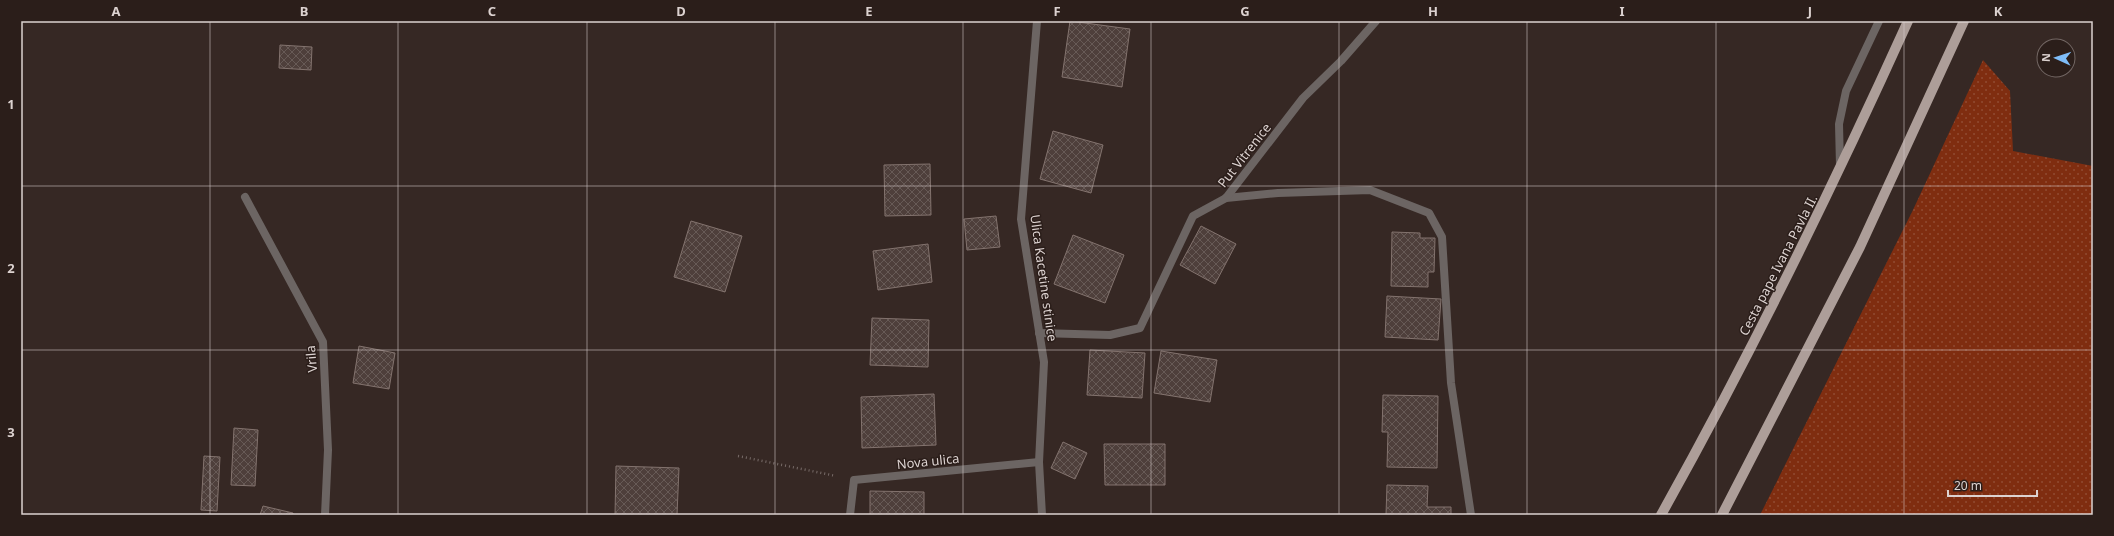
<svg xmlns="http://www.w3.org/2000/svg" width="2114" height="536" viewBox="0 0 2114 536" font-family="'Noto Sans',sans-serif">
<style>
.green{fill:url(#green-dots)}
.building{fill:url(#building-cross-hatch);stroke:#83736e}
.lines{fill:none;stroke-linecap:round;stroke-linejoin:round}
.path{stroke:#786c69;stroke-width:2.5;stroke-dasharray:1 3;stroke-linecap:butt}
.service{stroke:#6c6563;stroke-width:8}
.minor{stroke:#6c6563;stroke-width:8}
.primary{stroke:#ad9e99;stroke-width:10}
.grid{fill:none;stroke:#dcd2d0;stroke-width:1;stroke-opacity:0.55}
.labels{text-anchor:middle;stroke-width:3;stroke-linejoin:round;paint-order:stroke}
.street-label{font-size:13px;fill:#dcd2d0;stroke:#2b1e1a}
.neatline{fill:none;stroke:#dcd2d0;stroke-width:1.5}
.grid-label{font-size:13px;text-anchor:middle;font-weight:bold;fill:#dcd2d0}
</style>
<defs>
<pattern id="green-dots" width="8" height="8" patternUnits="userSpaceOnUse"><rect width="8" height="8" fill="#7f2d10"/><path d="M2 2h.1M6 6h.1" fill="none" stroke="#914b32" stroke-width="1.8" stroke-linecap="round"/></pattern>
<pattern id="building-cross-hatch" width="8" height="8" patternUnits="userSpaceOnUse"><rect width="8" height="8" fill="#4e3f3b"/><path d="M0 0l8 8M0 8l8-8" fill="none" stroke="#675a56"/></pattern>
</defs>
<rect width="100%" height="100%" fill="#362824"/>
<!-- green -->
<polygon class="green" points="1983,60 2010,91 2013,151 2093,166 2093,515 1760,515 1912,212"/>
<!-- building -->
<g class="building">
<polygon points="1070,21 1130,29 1122,87 1062,77"/>
<polygon points="280,45 312,47 311,70 279,68"/>
<polygon points="1053,131 1103,145 1091,193 1040,179"/>
<polygon points="930,164 931,215 885,216 884,165"/>
<polygon points="996,216 1000,247 967,250 964,219"/>
<polygon points="691,221 742,236 725,292 674,277"/>
<polygon points="1201,226 1236,244 1215,284 1180,265"/>
<polygon points="1392,232 1420,233 1420,238 1435,238 1434,272 1428,272 1428,287 1391,286"/>
<polygon points="1073,235 1124,255 1105,303 1054,284"/>
<polygon points="928,244 932,282 878,290 873,251"/>
<polygon points="1387,296 1441,299 1438,340 1385,337"/>
<polygon points="872,318 929,320 928,367 870,365"/>
<polygon points="359,346 395,353 389,389 353,383"/>
<polygon points="1090,350 1145,353 1142,398 1087,395"/>
<polygon points="1161,351 1217,360 1210,402 1154,393"/>
<polygon points="934,394 936,445 862,448 861,397"/>
<polygon points="1383,395 1438,396 1437,468 1387,467 1388,432 1382,432"/>
<polygon points="234,428 258,430 255,486 231,485"/>
<polygon points="1063,442 1087,453 1075,479 1051,468"/>
<polygon points="1104,444 1165,444 1165,485 1105,485"/>
<polygon points="204,456 220,457 217,511 201,510"/>
<polygon points="616,466 679,468 677,515 615,515"/>
<polygon points="1387,485 1428,486 1427,507 1451,507 1451,515 1386,515"/>
<polygon points="870,491 924,492 924,515 870,515"/>
<polygon points="263,506 293,513 293,515 260,515"/>
</g>
<g class="lines">
<!-- path -->
<polyline class="path" points="738,456 836,476"/>
<!-- service -->
<g class="service">
<polyline points="1840,166 1839,124 1846,91 1879,21"/>
<polyline points="1226,198 1278,193 1370,190 1429,213 1442,237 1451,383 1471,515"/>
<polyline points="850,515 854,480 1039,462"/>
</g>
<!-- minor -->
<g class="minor">
<polyline points="1037,21 1021,219 1044,362 1039,462 1042,515"/>
<polyline points="245,197 323,342 328,450 325,515"/>
<polyline points="1039,333 1110,335 1140,328 1193,216 1226,198 1303,98 1341,61 1376,21"/>
</g>
<!-- primary -->
<g class="primary">
<path d="M1661 515C1751 354 1832 189 1908 21"/>
<polyline points="1722,515 1860,247 1964,21"/>
</g>
</g>
<!-- grid -->
<path class="grid" d="M210 21V515M398 21V515M587 21V515M775 21V515M963 21V515M1151 21V515M1339 21V515M1527 21V515M1716 21V515M1904 21V515M21 186H2093M21 350H2093"/>
<g class="labels">
<!-- street labels -->
<g class="street-label">
<text transform="translate(1244 155) rotate(-52)" y="5">Put Vitrenice</text>
<text transform="translate(1778 265) rotate(-63)" y="5">Cesta pape Ivana Pavla II.</text>
<text transform="translate(1044 278) rotate(82)" y="5">Ulica Kacetine stinice</text>
<text transform="translate(311 359) rotate(-95)" y="5">Vrila</text>
<text transform="translate(928 461) rotate(-6)" y="5">Nova ulica</text>
</g>
</g>
<!-- border -->
<rect width="2114" height="536" fill="none" stroke="#2b1e1a" stroke-width="44"/>
<!-- north arrow -->
<g transform="translate(2056 58) rotate(273)"><circle r="19" fill="#2b1e1a" stroke="#726663"/>
<path d="M0-3L7 15L0 10L-7 15Z" fill="#7fbdf9"/>
<text y="-6" font-size="11" font-weight="bold" text-anchor="middle" fill="#dcd2d0">N</text>
</g>
<!-- scale -->
<path d="M1948 490v6h89v-6" fill="none" stroke="#dcd2d0" stroke-width="2"/>
<text x="1954" y="490" font-size="12" fill="#dcd2d0" stroke="#2b1e1a" stroke-width="3" paint-order="stroke">20 m</text>
<rect x="22" y="22" width="2070" height="492" class="neatline"/>
<g class="grid-label">
<text x="116" y="16">A</text>
<text x="304" y="16">B</text>
<text x="492" y="16">C</text>
<text x="681" y="16">D</text>
<text x="869" y="16">E</text>
<text x="1057" y="16">F</text>
<text x="1245" y="16">G</text>
<text x="1433" y="16">H</text>
<text x="1622" y="16">I</text>
<text x="1810" y="16">J</text>
<text x="1998" y="16">K</text>
<text x="11" y="109">1</text>
<text x="11" y="273">2</text>
<text x="11" y="437">3</text>
</g>
</svg>
